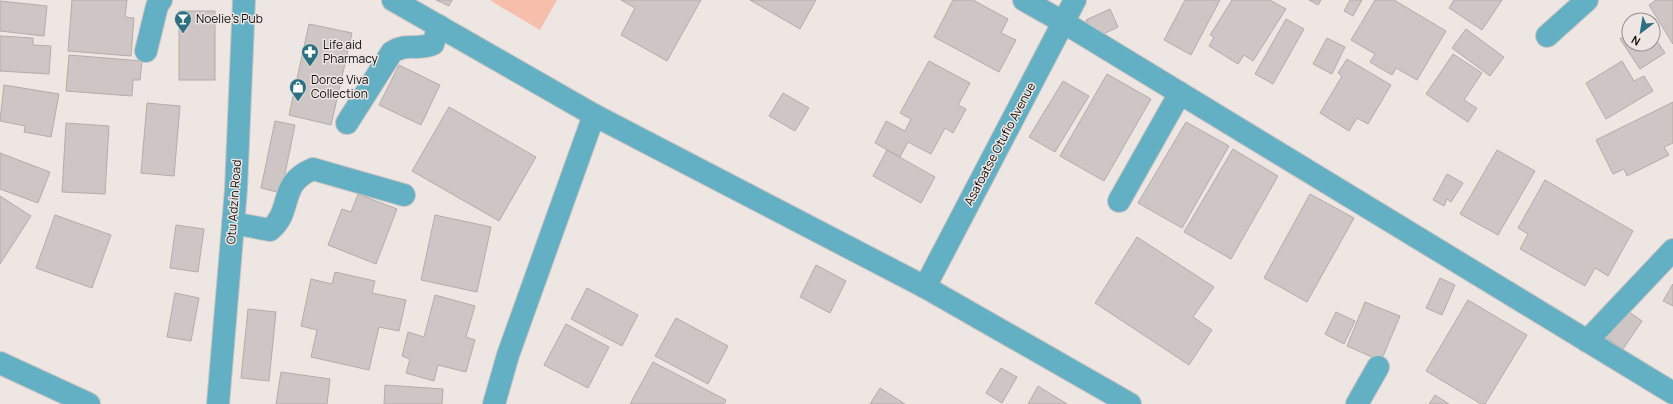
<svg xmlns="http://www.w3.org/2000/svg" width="1673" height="404" viewBox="0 0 1673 404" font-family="Manrope,sans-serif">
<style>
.grass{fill:#f7beac}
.building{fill:#cec6c4;stroke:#b3aca9}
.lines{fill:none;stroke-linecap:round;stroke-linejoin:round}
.minor-casing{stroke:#cac3c1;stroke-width:24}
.minor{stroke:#63b0c5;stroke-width:22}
.labels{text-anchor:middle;stroke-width:3;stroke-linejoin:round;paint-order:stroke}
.poi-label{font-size:12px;fill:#100d0c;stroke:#ede6e3;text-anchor:start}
.street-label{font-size:12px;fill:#100d0c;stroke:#ede6e3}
</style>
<rect width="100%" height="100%" fill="#ede6e3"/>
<!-- grass -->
<polygon class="grass" points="492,0 557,0 540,30 491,1"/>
<!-- building -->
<g class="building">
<polygon points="72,0 127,0 125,17 134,18 131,56 68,51"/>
<polygon points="436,0 452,0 449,6"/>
<polygon points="621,0 701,0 667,61 621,35 635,8"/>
<polygon points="750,0 816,0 800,29"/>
<polygon points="953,0 973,0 1008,19 1001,33 1016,40 999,72 934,37"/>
<polygon points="1185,0 1220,0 1191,55 1164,40"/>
<polygon points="1232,0 1270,0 1286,9 1253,61 1244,55 1238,64 1209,46 1214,37 1210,35"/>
<polygon points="1309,0 1321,0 1318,5"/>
<polygon points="1350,0 1362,0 1353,16 1344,11"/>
<polygon points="1375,0 1394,0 1446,31 1417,80 1396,68 1392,75 1370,62 1375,54 1351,40"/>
<polygon points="1454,0 1502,0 1482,30 1449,8"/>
<polygon points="1656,0 1673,0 1673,44 1649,5"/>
<polygon points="0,1 47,6 44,36 0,31"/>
<polygon points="1110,9 1118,27 1095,38 1086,20"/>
<rect x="179" y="11" width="36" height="69"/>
<polygon points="1286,19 1304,29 1273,84 1255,74"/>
<polygon points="309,24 352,33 331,125 289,115"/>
<polygon points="1466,29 1504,57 1490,76 1452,48"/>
<polygon points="1629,33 1629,44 1653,44 1653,35 1665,53 1640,69 1620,39"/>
<polygon points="0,36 33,38 33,45 51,46 49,74 0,71"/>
<polygon points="1327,38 1345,47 1332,74 1313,64"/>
<polygon points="1453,54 1482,73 1464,100 1477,108 1468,122 1426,94"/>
<polygon points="69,55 142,61 140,80 133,80 132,96 66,91"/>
<polygon points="1347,59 1391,85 1368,124 1357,118 1349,131 1320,113 1342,76 1338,73"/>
<polygon points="929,61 970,83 958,105 966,109 953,133 945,128 931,154 908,142 900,157 875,143 886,121 905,131 911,119 900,113"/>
<polygon points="1622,61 1634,81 1644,76 1653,91 1606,119 1586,83"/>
<polygon points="399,65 440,85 421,125 379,105"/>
<polygon points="1107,74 1151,99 1104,181 1060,156"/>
<polygon points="1063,81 1089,96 1055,152 1029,137"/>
<polygon points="4,85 59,94 51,137 24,132 25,126 0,121"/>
<polygon points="783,93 809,108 795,131 769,116"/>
<polygon points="1673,102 1673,143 1664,147 1669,155 1627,176 1624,169 1613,174 1596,140"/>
<polygon points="147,103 180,106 174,176 141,173"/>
<polygon points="449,107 536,157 499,221 412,171"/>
<polygon points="275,121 295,125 281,193 261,188"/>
<polygon points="1186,122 1229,146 1182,228 1138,203"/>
<polygon points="66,123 109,126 105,194 62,192"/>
<polygon points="1233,149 1278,176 1231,259 1184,232"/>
<polygon points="887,150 935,177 921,203 873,176"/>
<polygon points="1497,150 1535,171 1498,235 1460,214"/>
<polygon points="0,153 50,172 38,203 0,189"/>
<polygon points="1447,174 1463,183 1451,202 1447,199 1444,206 1433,200"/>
<polygon points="1545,180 1633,231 1608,276 1595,268 1585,286 1520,249 1528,234 1518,228"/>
<polygon points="358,194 397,209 376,264 328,245 342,209 351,212"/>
<polygon points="1310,194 1354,218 1307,302 1264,278"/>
<polygon points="0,196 31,216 0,264"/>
<polygon points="55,215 111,235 92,288 36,268"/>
<polygon points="435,215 491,227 477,292 421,280"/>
<polygon points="176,225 204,229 198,272 170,268"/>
<polygon points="1137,237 1214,287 1193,317 1212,330 1189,365 1095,303"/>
<polygon points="816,265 846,281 830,313 800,297"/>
<polygon points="335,272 375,281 372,293 406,300 399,331 379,327 369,370 311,357 317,330 301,326 311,279 332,284"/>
<polygon points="1440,278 1455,285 1442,315 1426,308"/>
<polygon points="1673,284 1673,306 1663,301"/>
<polygon points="587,288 638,315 622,346 571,319"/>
<polygon points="175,293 199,298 191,341 167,337"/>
<polygon points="435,295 475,306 466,337 475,340 466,372 438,365 434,381 406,373 410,359 402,356 408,332 424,337"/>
<polygon points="1468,300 1527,335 1485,404 1481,404 1426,371"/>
<polygon points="1365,302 1400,316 1381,361 1347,346"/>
<polygon points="248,309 276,312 269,381 241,378"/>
<polygon points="1625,309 1642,321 1623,349 1605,337"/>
<polygon points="1336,312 1355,321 1344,344 1325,334"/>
<polygon points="676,318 728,346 708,384 655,356"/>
<polygon points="566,324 609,347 588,388 544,365"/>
<polygon points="653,362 726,400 724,404 630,404"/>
<polygon points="1001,368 1017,377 1002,403 986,393"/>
<polygon points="281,372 330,379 327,404 276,404"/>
<polygon points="385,385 443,389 442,404 384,404"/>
<polygon points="1038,386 1067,404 1028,404"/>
<polygon points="880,388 905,404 870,404"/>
<polygon points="1435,395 1449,404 1429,404"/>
</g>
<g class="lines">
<!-- minor casing -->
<g class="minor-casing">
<g id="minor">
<polyline points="393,0 594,115 925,287 1130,404"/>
<polyline points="1024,0 1063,22 1673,393"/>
<polyline points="1547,36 1587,0"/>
<polyline points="146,51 157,6 161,0"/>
<path d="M347 123 392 52C409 42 416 51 433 44L439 26"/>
<polyline points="1119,201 1180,93"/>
<path d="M233 223 270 230C294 210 277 184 313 169L404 195"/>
<polyline points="925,287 1075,0"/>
<polyline points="1587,341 1673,250"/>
<polyline points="0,363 89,404"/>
<polyline points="218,404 236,189 244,0"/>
<polyline points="494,404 508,355 594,115"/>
<polyline points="1357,404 1378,367"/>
</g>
</g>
<!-- minor -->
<use href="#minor" class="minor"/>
</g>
<!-- icons -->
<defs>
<g id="bar-pin" transform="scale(0.9)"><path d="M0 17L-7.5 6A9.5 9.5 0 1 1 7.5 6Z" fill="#2c7081" stroke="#ede6e3"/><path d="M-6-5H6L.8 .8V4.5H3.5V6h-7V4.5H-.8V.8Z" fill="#fff"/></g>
<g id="pharmacy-pin" transform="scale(0.9)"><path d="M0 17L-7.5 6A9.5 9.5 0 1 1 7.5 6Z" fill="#2c7081" stroke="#ede6e3"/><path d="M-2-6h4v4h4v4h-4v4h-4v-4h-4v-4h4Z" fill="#fff"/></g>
<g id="shop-pin" transform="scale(0.9)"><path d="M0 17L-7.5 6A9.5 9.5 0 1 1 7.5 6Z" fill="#2c7081" stroke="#ede6e3"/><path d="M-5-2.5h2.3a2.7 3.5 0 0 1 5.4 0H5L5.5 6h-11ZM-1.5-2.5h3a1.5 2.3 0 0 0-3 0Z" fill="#fff"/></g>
</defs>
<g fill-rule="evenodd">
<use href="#bar-pin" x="183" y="19"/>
<use href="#pharmacy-pin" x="310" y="52"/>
<use href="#shop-pin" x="298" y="87"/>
</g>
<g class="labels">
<!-- poi labels -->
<g class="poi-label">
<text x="196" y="23">Noelie's Pub</text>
<text x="323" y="49">Life aid<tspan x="323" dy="14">Pharmacy</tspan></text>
<text x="311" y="84">Dorce Viva<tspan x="311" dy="14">Collection</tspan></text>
</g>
<!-- street labels -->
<g class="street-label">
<text transform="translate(1000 144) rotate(-62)" y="4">Asafoatse Otufio Avenue</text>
<text transform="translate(234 202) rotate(-86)" y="4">Otu Adzin Road</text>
</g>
</g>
<!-- north arrow -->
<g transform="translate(1641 32) rotate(211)"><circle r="19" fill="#ede6e3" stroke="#958f8d"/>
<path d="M0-3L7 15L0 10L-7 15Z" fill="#2c7081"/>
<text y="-6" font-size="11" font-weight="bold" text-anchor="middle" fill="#100d0c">N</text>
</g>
</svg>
